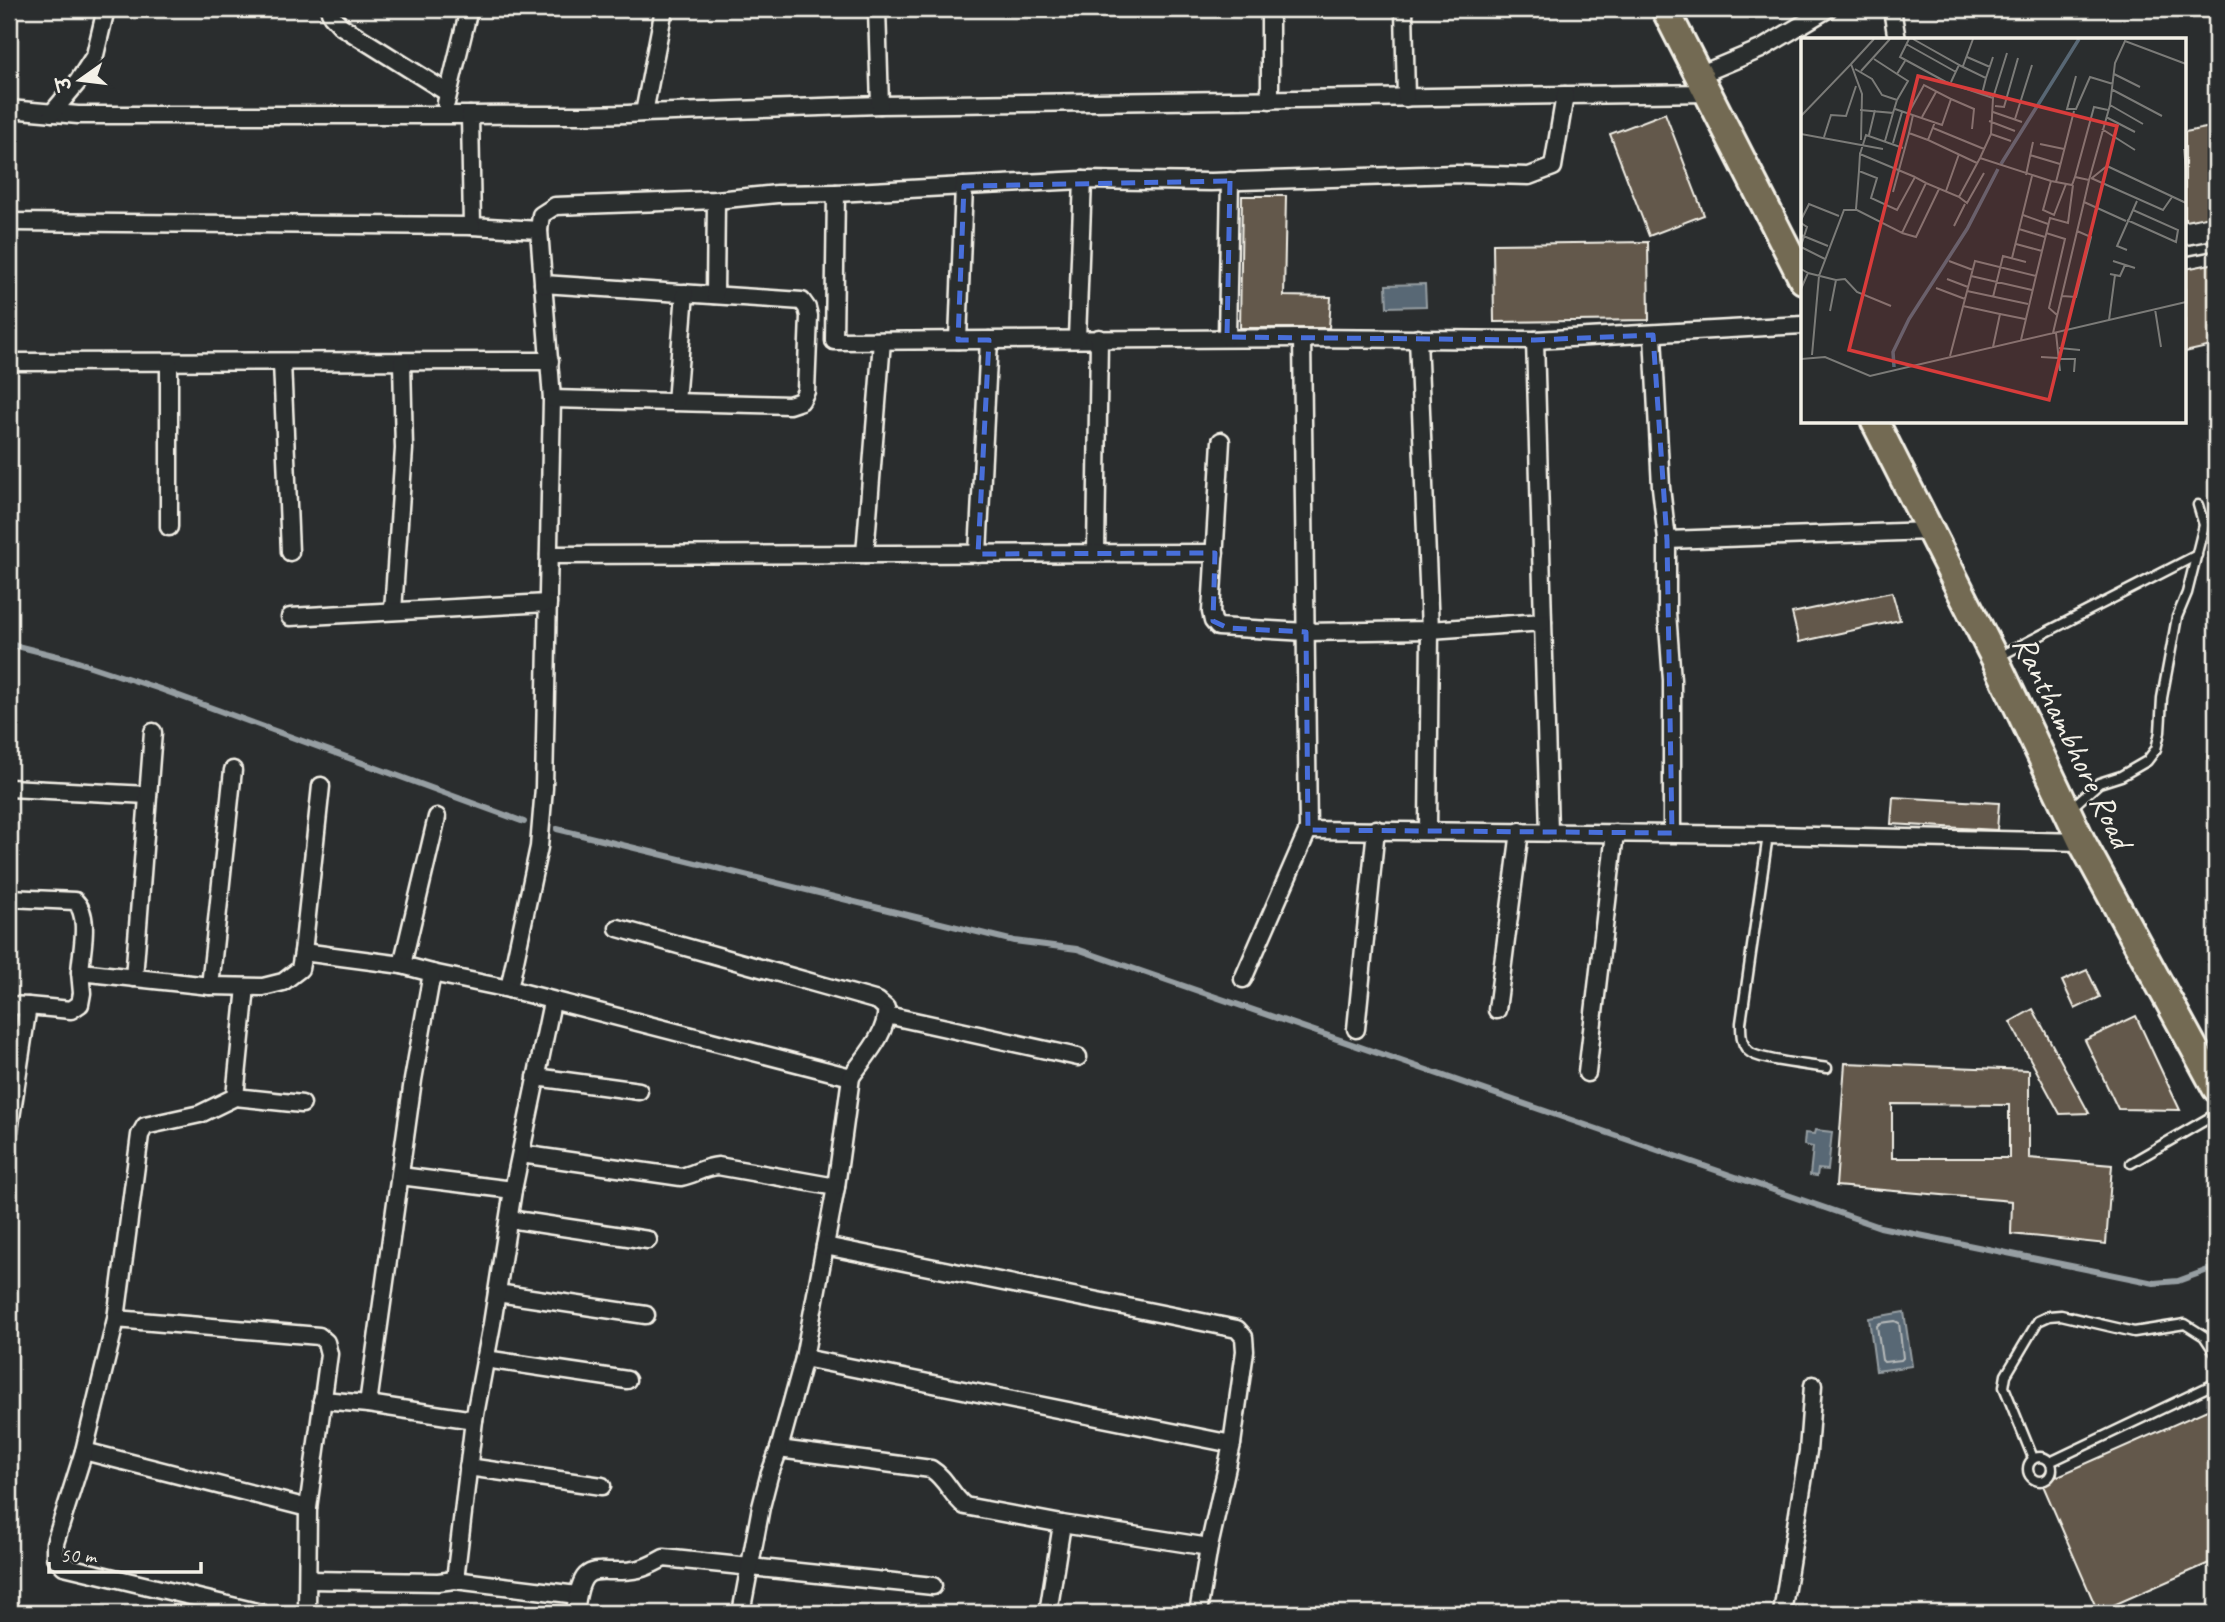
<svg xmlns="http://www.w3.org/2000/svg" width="2225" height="1622" viewBox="0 0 2225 1622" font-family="Caveat,'Playpen Sans Deva',sans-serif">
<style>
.water{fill:#586774;stroke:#969ea2;stroke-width:2}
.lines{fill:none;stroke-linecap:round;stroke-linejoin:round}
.shore{stroke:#b6baba;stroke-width:2}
.stream{stroke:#969ea2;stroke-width:6}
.building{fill:#64594b;stroke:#f4f1e8;stroke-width:2;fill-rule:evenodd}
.service-casing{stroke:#f4f1e8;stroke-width:13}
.minor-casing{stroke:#f4f1e8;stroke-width:21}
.primary-casing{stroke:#f4f1e8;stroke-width:32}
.service{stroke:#2a2d2e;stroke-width:8}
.minor{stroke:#2a2d2e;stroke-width:16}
.primary{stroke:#736b52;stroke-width:26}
.marked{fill:none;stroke:#486fdb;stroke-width:5;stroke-dasharray:14 9;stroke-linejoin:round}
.labels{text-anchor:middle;stroke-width:5;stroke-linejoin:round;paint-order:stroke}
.street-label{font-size:33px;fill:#f4f1e8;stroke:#2a2d2e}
.inset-river{fill:none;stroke:#586774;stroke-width:3.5}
.inset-road{fill:none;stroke:#7b7b78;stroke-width:2}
.view{fill:#d93c3b;fill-opacity:0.15;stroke:#d93c3b;stroke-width:3.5}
.inset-edge{fill:none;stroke:#f4f1e8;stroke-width:3.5}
</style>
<rect width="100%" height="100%" fill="#2a2d2e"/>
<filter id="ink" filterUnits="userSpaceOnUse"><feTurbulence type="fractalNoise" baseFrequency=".0143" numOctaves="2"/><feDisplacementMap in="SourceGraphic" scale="14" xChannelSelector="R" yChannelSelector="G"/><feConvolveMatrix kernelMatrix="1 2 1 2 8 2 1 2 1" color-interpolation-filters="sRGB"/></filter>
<g filter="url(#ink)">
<!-- water -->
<g class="water">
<polygon points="1425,284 1426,306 1387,307 1386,285"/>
<polygon points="1815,1130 1832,1132 1828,1170 1818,1169 1817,1176 1810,1175 1813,1147 1804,1145 1805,1133 1814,1134"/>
<polygon points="1904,1312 1912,1366 1876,1371 1869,1318"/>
</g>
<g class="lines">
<!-- shore -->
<polygon class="shore" points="1895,1321 1899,1323 1903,1358 1901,1360 1884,1362 1882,1360 1877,1326 1880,1323"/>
<!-- stream -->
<g class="stream">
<polyline points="9,644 69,659 160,689 524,822"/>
<polyline points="557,829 1014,941 1077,949 1880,1227 2154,1283 2178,1281 2216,1267"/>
</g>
</g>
<!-- building -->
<g class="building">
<polygon points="1665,113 1704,215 1649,236 1610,134"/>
<polygon points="2216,126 2216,215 2185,221 2185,132"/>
<polygon points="1242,196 1286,196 1284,296 1331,297 1329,328 1240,328"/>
<polygon points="1648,242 1649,320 1494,322 1493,244"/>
<polygon points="2216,263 2216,345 2185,352 2185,269"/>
<polygon points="1892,592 1900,620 1799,642 1792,613"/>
<polygon points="1893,797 1999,803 1997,830 1891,824"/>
<polygon points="2087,970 2100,997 2075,1009 2062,981"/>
<polygon points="2033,1009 2089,1113 2060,1114 2010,1022"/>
<polygon points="2136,1016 2156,1059 2180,1110 2118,1109 2085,1040"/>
<path d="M1845 1063 2029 1070V1158L2112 1165 2106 1244 2011 1234 2012 1201 1836 1186ZM1892 1104 2009 1105V1158H1892Z"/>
<polygon points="2216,1406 2216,1560 2098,1612 2042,1483"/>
</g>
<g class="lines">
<!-- service casing -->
<g class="service-casing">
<g id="service">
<polyline points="2185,251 2216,245"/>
<polyline points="1998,657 2197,555"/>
<polyline points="2071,808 2099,783 2121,776 2147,761 2156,749 2160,732 2162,698 2177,617 2187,593 2204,525 2198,505"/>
<path d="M1768 835 1741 1023C1741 1034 1741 1047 1751 1053 1764 1061 1810 1065 1827 1068"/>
<polyline points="2131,1163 2216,1114"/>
<circle cx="2040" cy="1469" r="12"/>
<polyline points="2033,1458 2004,1387 2006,1375 2038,1321 2049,1316 2061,1315 2134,1332 2185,1324 2204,1336 2216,1354"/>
<polyline points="2050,1462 2216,1383"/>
</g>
</g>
<!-- minor casing -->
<g class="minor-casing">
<g id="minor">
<polyline points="329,9 332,16 341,26 448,93"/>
<polyline points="664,9 644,113 880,105 1709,93"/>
<polyline points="877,9 880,105"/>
<polyline points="1270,9 1270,100"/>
<polyline points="1404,9 1406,98"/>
<polyline points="1892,9 1897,40"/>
<polyline points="1699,75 1761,49 1828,9"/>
<polyline points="446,103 469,9"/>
<polyline points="9,109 78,115 470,115"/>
<polyline points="52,113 77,83 95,55 106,9"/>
<path d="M644 113C586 117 528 114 470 115L472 226 539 230 552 399 544 788 539 847 509 989 851 1077 836 1187 804 1358 1232 1444 1209 1547 1198 1613"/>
<polyline points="836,193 964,186"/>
<polyline points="9,222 472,226"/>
<polyline points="539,230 541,215 555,206 716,200 777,194 836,193 834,341 1302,338"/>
<polyline points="543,284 802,301 807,308 809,316 806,391 801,401 789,405 552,399"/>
<polyline points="715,295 716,200"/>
<polyline points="1803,325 1535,340 1302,338 1308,830 1768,835 2082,842"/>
<polyline points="1653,335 1661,487 1667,540"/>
<polyline points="1227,337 1230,181"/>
<polyline points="1077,338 1083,180"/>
<polyline points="1418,338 1430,630 1428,830"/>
<polyline points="958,340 964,186 1083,180 1211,182 1456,174 1529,176 1553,167 1565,95"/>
<polyline points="1535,340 1549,832"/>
<polyline points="9,362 550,361"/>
<polyline points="282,362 290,552"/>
<polyline points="169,363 169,527"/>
<polyline points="676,402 685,293"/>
<polyline points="1221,441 1211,612 1213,621 1218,627 1306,632 1430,630 1543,622"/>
<polyline points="1096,553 1099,338"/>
<polyline points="865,554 882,341"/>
<polyline points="978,554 989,340"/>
<polyline points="549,555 1215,553"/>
<polyline points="393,611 404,449 402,362"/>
<polyline points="290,617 548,603"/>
<polyline points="9,788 148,795"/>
<polyline points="1672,833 1672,680 1667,612 1667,540 1930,531"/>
<path d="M9 898 75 901C91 916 81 952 80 972"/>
<path d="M618 928 878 1001 886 1008C889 1032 864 1058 851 1077"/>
<polyline points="303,952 321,786"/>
<polyline points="402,965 437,817"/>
<polyline points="134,978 153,732"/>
<polyline points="1243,979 1308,830"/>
<polyline points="210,986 233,770"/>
<polyline points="9,1005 28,1006"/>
<polyline points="1497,1010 1520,831"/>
<polyline points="887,1015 1078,1057"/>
<polyline points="1356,1029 1376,829"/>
<polyline points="1587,1073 1615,833"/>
<polyline points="536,1077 639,1091"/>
<polyline points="235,1097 246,987"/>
<polyline points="9,1131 28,1006 71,1010 80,1004 82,993 80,972 210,986 263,987 283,982 300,969 303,952 402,965 432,973 509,989"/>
<path d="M521 1154 681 1177C695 1174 704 1167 718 1166L836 1187"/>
<polyline points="400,1176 513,1190"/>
<polyline points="509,1219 648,1240"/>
<polyline points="825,1246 1237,1329 1244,1337 1245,1351 1232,1444"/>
<polyline points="497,1293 646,1315"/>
<polyline points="116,1319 140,1135 145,1126 200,1114 235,1097 302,1104"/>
<path d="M804 1358 779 1449 931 1469C947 1479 950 1494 965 1506L1062 1524 1048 1613"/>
<polyline points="485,1359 627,1380"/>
<polyline points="322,1400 368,1404 474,1420 492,1324 513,1190 552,1002"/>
<polyline points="368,1404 413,1080 432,973"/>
<polyline points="84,1451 308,1508"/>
<polyline points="468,1467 602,1486"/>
<polyline points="1062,1524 1209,1547"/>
<polyline points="308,1580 438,1582 455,1580 474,1420"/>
<polyline points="455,1580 577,1595"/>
<polyline points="261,1613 64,1566 55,1557 55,1543 84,1451 116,1319 319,1336 326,1342 329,1354 308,1508 307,1613"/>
<path d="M575 1613C582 1552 597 1578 639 1569 648 1567 656 1562 664 1558L933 1586"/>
<polyline points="741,1613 761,1507 769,1476 779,1449"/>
<polyline points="1782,1613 1808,1451 1813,1385"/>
</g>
</g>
<!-- primary casing -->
<g class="primary-casing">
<g id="primary">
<polyline points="1665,9 1803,280"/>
<polyline points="1875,422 1995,659 2082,842 2216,1088"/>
</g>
</g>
<!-- service -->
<use href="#service" class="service"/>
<!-- minor -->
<use href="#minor" class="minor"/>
<!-- primary -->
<use href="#primary" class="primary"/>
</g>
</g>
<!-- marked area -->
<path class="marked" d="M1230 181 1227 337 1535 340 1653 335 1667 540 1672 833 1308 830 1306 632 1228 628 1213 621 1215 553 978 554 989 340H958L964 186Z"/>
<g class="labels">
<!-- street labels -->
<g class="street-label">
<text transform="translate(2074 741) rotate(64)" y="12">Ranthambhore Road</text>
</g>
</g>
<!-- overview -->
<g transform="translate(1801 38)">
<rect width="385" height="385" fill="#2a2d2e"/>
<path class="inset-river" d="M200 126 278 1M93 329 92 314 108 281 166 191 197 131"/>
<path class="inset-road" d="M108 1 99 19 145 44 192 60 190 96 179 120M112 1 158 27 150 44M105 6 155 34M166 19 189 29M73 21 96 36M50 26 73 1M158 27 185 40 181 56M162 28 172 1M54 31 71 41 81 57 96 62 92 75M60 33 89 1M313 36 339 49M275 38 266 71H275L289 39 312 46M185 40 192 19M310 51 361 78M192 60 206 15M150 61 173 71 171 91M96 62 107 43 96 36 104 23M309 67 342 86M194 68 203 69 217 20M94 71 141 87 150 61 123 47 107 76M59 72 92 75 84 103M192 74 221 84M112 77 108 95 127 102M0 78 50 26 61 56 60 102M121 79 135 54M305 79 334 94M214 81 231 27M188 83 214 93M134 84 127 102 176 125M132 90 183 111M301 91 334 112M0 96 82 111M190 96 210 103M68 97 74 72M23 99 30 77 45 78 55 48M92 105 101 74M239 106 263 111M383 111 385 132M59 116 65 97 102 110M229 117 259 126M58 133 59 116 114 139M225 137 232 104M274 139 293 69 307 72M290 140 362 172 371 159M291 140 306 128 385 165M288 142 309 67 314 25 324 3 385 26M250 143 242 172 253 177 265 146M255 144 273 73M145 153 158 116M92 154 108 95M158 159 166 165 183 135M55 171 58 133 76 140 70 160 96 172 114 139 125 145M222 177 247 186M0 182 8 166 38 178M326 182 375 204 377 192 332 172M0 185 6 189 0 208M153 188 164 166M218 191 244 199M101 195 115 199 138 151M245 195 264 201 248 270 256 277M0 197 27 208M215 206 241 213M0 209 24 221M326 212 316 208 336 163M211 220 231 138M148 223 172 232M312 223 334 230M0 231 7 235 0 251M7 235 35 242 29 273M309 236 319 238 324 227M170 238 231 252M235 238 249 180 267 185 272 147M146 241 167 249M35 242 44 241 56 254 90 268M135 250 164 261M166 253 227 266M261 258 275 259 290 199 276 193M192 259 202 218 225 224M162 268 199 276 192 309M354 271 360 309M199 276 224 281M308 282 314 237M252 295 283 164 325 183M255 295 259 333M258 310 279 312M11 317 18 238 43 172H56L101 195 125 145 158 159 179 120 250 143 271 147 274 139 288 142 283 164M149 318 174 223 235 238 220 302M240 319 274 321 273 334M0 321 24 319 69 338 385 264"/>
<path class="view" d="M117 38 316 88 248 362 48 312Z"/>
<rect width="385" height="385" class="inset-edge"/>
</g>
<!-- margin -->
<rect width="2225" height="1622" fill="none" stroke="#2a2d2e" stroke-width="35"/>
<rect x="18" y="18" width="2190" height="1587" fill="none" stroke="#f4f1e8" stroke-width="2.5" filter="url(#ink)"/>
<!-- north arrow -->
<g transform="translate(80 80) rotate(256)" stroke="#2a2d2e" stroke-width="5" paint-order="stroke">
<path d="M0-5L12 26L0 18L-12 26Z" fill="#f4f1e8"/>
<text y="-10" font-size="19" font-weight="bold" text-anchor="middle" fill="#f4f1e8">उ</text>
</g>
<!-- scale -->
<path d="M49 1562v10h152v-10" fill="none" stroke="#f4f1e8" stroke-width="3.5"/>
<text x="60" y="1562" font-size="21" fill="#f4f1e8" stroke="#2a2d2e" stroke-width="5" paint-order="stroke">50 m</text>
</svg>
